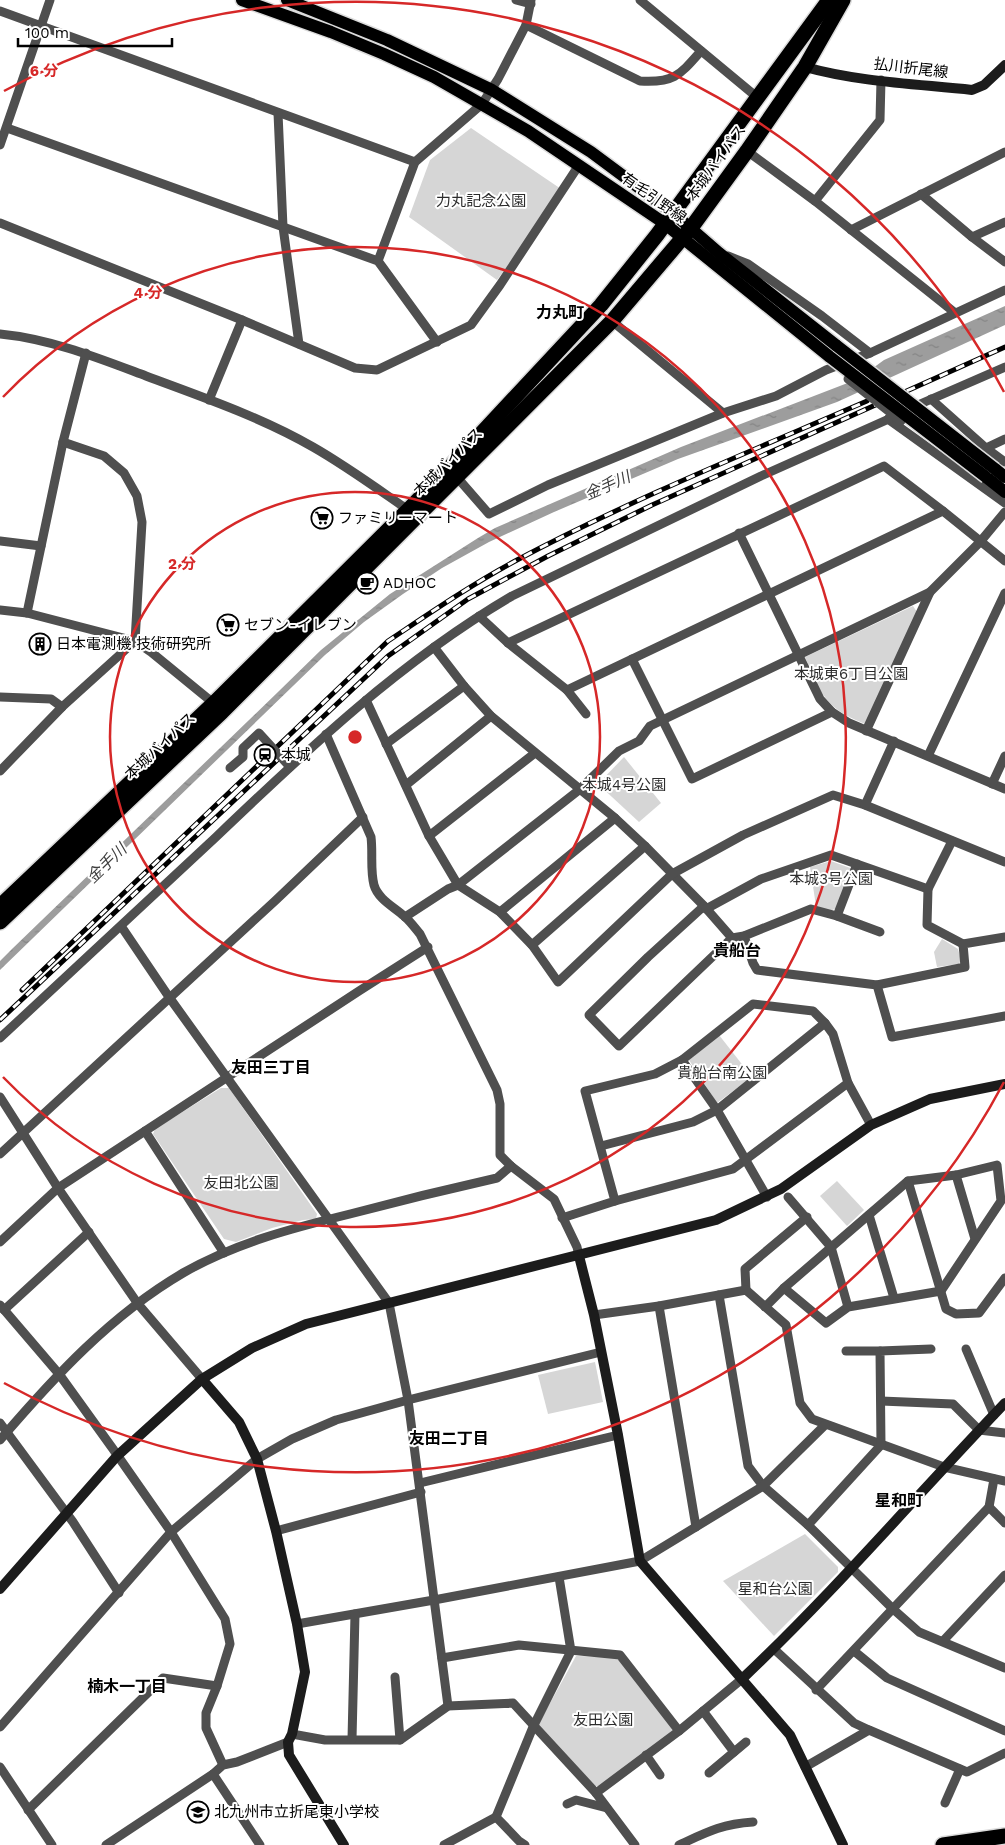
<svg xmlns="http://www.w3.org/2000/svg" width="1005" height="1845" viewBox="0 0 1005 1845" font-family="'Work Sans','Noto Sans JP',sans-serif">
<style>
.park{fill:#d6d6d6}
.water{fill:url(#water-ripples)}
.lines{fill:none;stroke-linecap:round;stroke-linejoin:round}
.primary-casing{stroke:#dbdbdb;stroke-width:15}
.highway-casing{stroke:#dbdbdb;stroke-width:18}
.street{stroke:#4f4f4f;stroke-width:9}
.secondary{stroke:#1c1c1c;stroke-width:10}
.primary{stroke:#000;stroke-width:12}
.highway{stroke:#000;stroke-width:15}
.rail-casing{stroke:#000;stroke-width:5}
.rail{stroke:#fff;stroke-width:3;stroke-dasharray:9;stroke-linecap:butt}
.primary-bridge-casing{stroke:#dbdbdb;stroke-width:15;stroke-linecap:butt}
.street-bridge{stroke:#4f4f4f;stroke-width:9}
.primary-bridge{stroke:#000;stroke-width:12}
.ring{fill:none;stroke:#d62828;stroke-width:2.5}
.labels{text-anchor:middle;stroke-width:4;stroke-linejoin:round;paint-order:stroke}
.street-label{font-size:15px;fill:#000;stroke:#fff}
.park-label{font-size:15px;fill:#2d2d2d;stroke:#fff}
.poi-label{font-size:15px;fill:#000;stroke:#fff;text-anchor:start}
.neighbourhood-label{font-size:16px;font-weight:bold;fill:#000;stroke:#fff}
.water-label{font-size:16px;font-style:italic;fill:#3e3e3e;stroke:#fff}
.centre{fill:#d62828;stroke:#fff;stroke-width:2.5}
.ring-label{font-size:15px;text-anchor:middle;font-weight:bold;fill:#d62828;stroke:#fff;stroke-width:4;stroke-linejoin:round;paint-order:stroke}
</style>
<defs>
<pattern id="water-ripples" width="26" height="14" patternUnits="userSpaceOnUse" patternTransform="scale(1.25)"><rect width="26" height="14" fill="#9d9d9d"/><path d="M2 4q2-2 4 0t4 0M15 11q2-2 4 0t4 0" fill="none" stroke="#858585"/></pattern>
</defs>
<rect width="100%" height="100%" fill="#fff"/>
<!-- park -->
<g class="park">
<polygon points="471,128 564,191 497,280 409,217 430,160"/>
<path d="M913 606 917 612 865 724C853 719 839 713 830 703 818 691 812 673 805 657Z"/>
<polygon points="624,757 661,803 639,822 598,784"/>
<polygon points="831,861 853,869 837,908 830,911 816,906 810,867"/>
<polygon points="942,939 958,949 961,960 959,964 937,967 934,952"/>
<polygon points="719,1035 752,1077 717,1103 689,1060"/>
<polygon points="221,1088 229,1088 317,1214 316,1219 303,1220 272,1228 236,1242 224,1239 153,1134 155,1129"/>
<polygon points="837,1181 864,1210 847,1226 820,1196"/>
<polygon points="595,1362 603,1402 548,1414 538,1375"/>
<polygon points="805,1534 838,1567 838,1572 774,1636 723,1581"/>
<polygon points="576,1656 619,1657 675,1729 602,1786 595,1786 538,1725"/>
</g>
<!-- water -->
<polygon class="water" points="1005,306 1005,325 837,402 678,459 554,512 489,542 442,568 403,594 364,622 325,655 0,970 0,961 12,949 279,691 321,650 390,594 478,538 495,528 681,447 858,379 884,360"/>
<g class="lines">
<!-- primary casing -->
<g class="primary-casing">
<g id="primary">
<polyline points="242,0 331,32 384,54 434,77 528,131 664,223 830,357"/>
<polyline points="287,0 387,40 492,90 591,152 673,213 719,253 837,346"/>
<polyline points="995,469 1005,477"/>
<polyline points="986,477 1005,492"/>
</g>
</g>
<!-- highway casing -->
<g class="highway-casing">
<g id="highway">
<polyline points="0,906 214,703 408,510 449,468 601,305 657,235 829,0"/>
<polyline points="0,922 222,712 612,321 691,228 747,151 805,67 843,0"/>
<polyline points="943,1845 1005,1836"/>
</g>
</g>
<!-- street -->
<g class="street">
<polyline points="516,0 531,4"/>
<polyline points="640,0 758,98"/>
<polyline points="0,11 415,162"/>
<path d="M526 25 640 81C674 83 679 76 701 51"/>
<polyline points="278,113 283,227 299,344"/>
<polyline points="7,128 378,261 437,342"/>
<polyline points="0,145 50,0"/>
<polyline points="747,151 815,201 954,312"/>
<polyline points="921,194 972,237 1005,262"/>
<polyline points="815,201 880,120 881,80"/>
<polyline points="0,223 242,320 355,368 377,370 471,325 500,285 579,165"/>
<polyline points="851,230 1005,152"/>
<polyline points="972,237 1005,222"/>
<polyline points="728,256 748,264 822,316 870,353"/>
<polyline points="378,261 415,162 482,104 498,79 526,25 531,0"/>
<polyline points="612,321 723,413"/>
<path d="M0 334C51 339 98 358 146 376 202 397 261 417 313 447 348 467 379 490 411 512"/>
<polyline points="931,399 986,448 1005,439"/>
<polyline points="209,400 242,320"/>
<polyline points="911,408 1005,367"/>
<polyline points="888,419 1005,503"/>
<polyline points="986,448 1005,462"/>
<polyline points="455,475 489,514 548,485 723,413 776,396 826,370 870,353 1005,290"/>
<polyline points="739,533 820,699 832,712 849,723 1005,789"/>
<polyline points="0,541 41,546"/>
<polyline points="0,610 27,613 135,641 151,652 217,706"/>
<polyline points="27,613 63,442 86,353"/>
<polyline points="479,616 508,643 567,690 943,511 1005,561"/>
<polyline points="508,643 884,466 943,511"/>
<polyline points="434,647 464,686 491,716 615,818 645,846 704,906 732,938"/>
<polyline points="632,659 692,779 832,712"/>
<polyline points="567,690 586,714"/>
<polyline points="0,697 51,699 62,707"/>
<polyline points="366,700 429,836 458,885 500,912 532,945 558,982 672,874 743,835 833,795 865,805 1005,862"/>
<polyline points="866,731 930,592"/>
<path d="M326 734 371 837C373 853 370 870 374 885 378 899 394 907 404 916 410 921 415 928 420 934L497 1090 500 1104V1155L511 1166 554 1199 577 1247 579 1256"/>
<polyline points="386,744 464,686"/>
<polyline points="928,756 1005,593"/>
<polyline points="0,771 62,707 135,641 142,522 137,496 124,473 104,456 63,442"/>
<polyline points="992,784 1005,756"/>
<polyline points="406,785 491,716"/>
<polyline points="865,805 894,741"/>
<polyline points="429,836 535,753"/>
<polyline points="928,889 927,925 963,944"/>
<polyline points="704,906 648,957 589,1015 619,1046 732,938 744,936 811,909 837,916 857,864"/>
<polyline points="706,909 761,879 831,855 928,889 952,841"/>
<polyline points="500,912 615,818"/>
<polyline points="837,916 880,932"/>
<polyline points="405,917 448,889 458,885 579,790 619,751 639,741 650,726 930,592 980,542 1005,512"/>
<polyline points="121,926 169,997 389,1303 408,1400 448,1706"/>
<polyline points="744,936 753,963 757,970 877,985 892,1037 1005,1016"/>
<polyline points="532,945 645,846"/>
<polyline points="877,985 965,967 963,944 1005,937"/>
<path d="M0 1038C72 971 144 904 216 837 308 749 401 661 512 596L761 476 900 414"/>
<polyline points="682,1060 753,1004 813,1011 825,1023"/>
<polyline points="0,1097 58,1188 138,1304 202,1379"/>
<polyline points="145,1131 224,1253"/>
<polyline points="601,1146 693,1122 717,1110 825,1023 833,1034 848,1083"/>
<polyline points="0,1154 276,900 363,817"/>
<polygon points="997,1165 1001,1201 941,1291 848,1307 826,1323 784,1288 908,1181 956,1175"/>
<polyline points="956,1175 975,1239"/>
<polyline points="908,1181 946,1309 956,1314 979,1313 1005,1278"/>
<polyline points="788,1197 831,1247 848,1307"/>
<polyline points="615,1201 733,1169 848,1083 871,1125"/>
<polyline points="869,1215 894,1298"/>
<polyline points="562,1218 615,1201 585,1091 655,1074 682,1060 717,1110 767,1197"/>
<polyline points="0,1242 58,1188 359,991 428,947"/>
<polyline points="746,1290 745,1269 807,1217"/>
<polyline points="719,1295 748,1466 763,1486 808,1525 893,1609 919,1632 1005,1668"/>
<polyline points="0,1305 59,1374 113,1449 171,1532 225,1619 230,1644 217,1686 206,1713 206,1728 223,1765"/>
<polyline points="659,1306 696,1527"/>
<polyline points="765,1307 784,1288"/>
<polyline points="4,1310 89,1232"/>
<polyline points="594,1315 659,1306 746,1290 786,1325 800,1403 812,1419 944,1467 1005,1481"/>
<polyline points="966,1349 994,1415"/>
<polyline points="846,1351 880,1351"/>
<polyline points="881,1401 953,1404 979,1430 1005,1433"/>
<polyline points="0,1423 73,1522 119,1593"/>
<path d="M0 1440C54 1377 111 1315 183 1273 235 1243 293 1228 350 1214 399 1201 448 1189 497 1178L511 1166"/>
<polyline points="420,1483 618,1435"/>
<polyline points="989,1507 1005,1523"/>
<polyline points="808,1525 881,1445 880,1351 931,1349"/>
<polyline points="276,1531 421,1492"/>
<polyline points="297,1624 434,1600 640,1561 763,1486 825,1425"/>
<polyline points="943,1641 1005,1575"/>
<polyline points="774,1649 854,1723 869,1730 967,1772 1005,1753"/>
<polyline points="854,1651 887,1678 1005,1731"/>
<polyline points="442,1658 519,1645 620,1655 679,1731"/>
<polyline points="395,1677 400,1740"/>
<polyline points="816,1690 989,1507 994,1479"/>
<polyline points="703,1711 734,1752"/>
<polyline points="0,1727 171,1532 257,1459 292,1439 336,1420 408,1400 601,1352"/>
<polyline points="292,1734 325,1740 400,1740 448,1706 513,1703 596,1793 635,1845"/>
<polyline points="352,1739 355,1614"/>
<polyline points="646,1755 660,1775"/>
<polyline points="0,1767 52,1845"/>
<polyline points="805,1767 869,1730"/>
<polyline points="709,1773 746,1742"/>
<polyline points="213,1774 260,1845"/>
<polyline points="596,1793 679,1731 742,1679"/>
<polyline points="945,1803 960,1769"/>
<polyline points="567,1804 576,1800 607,1808"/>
<polyline points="28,1810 163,1678 217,1686"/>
<polyline points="106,1845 213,1774 223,1765 237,1762 288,1742"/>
<polyline points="444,1845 496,1817"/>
<polyline points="525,1845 519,1841 496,1817 533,1727 571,1651 559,1577"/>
<path d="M679 1845C707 1832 722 1824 753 1822"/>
</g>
<!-- secondary -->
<g class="secondary">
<path d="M805 67C859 82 917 84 972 90L984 85 1005 65"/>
<polyline points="579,1256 594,1315 618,1435 640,1561 790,1735 843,1845"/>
<polyline points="202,1379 239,1422 257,1459 276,1531 297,1624 305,1672 292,1734 288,1742 289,1755 344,1845"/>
<polyline points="0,1589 117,1456 202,1379 252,1348 306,1324 716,1220 781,1189 871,1125 930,1099 1005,1084"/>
<path d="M742 1679C834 1592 917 1495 1005 1403"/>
</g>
<!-- primary -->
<use href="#primary" class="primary"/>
<!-- highway -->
<use href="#highway" class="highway"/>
<!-- rail casing -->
<g class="rail-casing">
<g id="rail">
<path d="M22 990 388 641C430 613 472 584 517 560 630 500 749 452 867 401"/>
<polyline points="0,1020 388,656 468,599 548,556 652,505 1005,347"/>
</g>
</g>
<!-- rail -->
<use href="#rail" class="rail"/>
<!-- primary-bridge casing -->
<g class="primary-bridge-casing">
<g id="primary-bridge">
<polyline points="837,346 995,469"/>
<polyline points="830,357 986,477"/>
</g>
</g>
<!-- street-bridge -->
<g class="street-bridge">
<polyline points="848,379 901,421"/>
<polyline points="230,768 243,757 243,748 259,733 290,767"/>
</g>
<!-- primary-bridge -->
<use href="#primary-bridge" class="primary-bridge"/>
</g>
<!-- distance rings -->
<g class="ring">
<circle cx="355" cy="737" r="245"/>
<path d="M3 397A490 490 0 1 1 3 1077"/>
<path d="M1004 1082A735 735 0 0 1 4 1383M4 91A735 735 0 0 1 1004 392"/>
</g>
<!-- icons -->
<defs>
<g id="supermarket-ring" transform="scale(1.125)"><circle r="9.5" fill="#fff" stroke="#000" stroke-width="1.5"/><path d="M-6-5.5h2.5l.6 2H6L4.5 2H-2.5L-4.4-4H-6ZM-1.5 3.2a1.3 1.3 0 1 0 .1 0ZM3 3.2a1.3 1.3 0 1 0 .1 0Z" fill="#000"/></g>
<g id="cafe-ring" transform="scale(1.125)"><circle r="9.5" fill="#fff" stroke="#000" stroke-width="1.5"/><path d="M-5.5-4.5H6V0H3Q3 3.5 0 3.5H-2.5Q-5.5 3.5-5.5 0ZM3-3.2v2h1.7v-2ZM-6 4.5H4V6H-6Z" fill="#000"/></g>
<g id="building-ring" transform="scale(1.125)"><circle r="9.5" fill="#fff" stroke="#000" stroke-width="1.5"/><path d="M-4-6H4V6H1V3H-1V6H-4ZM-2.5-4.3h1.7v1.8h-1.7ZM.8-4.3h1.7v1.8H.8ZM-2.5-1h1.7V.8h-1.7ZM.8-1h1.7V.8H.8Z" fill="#000"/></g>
<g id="station-ring" transform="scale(1.125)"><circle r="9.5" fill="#fff" stroke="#000" stroke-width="1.5"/><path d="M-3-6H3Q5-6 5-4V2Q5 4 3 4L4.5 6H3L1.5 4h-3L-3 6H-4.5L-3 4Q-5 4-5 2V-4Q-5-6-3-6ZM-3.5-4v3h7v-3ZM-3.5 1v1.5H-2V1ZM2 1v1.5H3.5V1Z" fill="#000"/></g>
<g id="school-ring" transform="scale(1.125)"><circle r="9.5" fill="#fff" stroke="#000" stroke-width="1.5"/><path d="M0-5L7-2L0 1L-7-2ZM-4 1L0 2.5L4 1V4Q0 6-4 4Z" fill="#000"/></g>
</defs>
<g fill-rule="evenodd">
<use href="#supermarket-ring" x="322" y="518"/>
<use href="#cafe-ring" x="367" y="583"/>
<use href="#supermarket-ring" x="228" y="625"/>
<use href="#building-ring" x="40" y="644"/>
<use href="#station-ring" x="265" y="755"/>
<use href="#school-ring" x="198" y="1812"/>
</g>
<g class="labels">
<!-- street labels -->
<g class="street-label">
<text transform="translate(911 68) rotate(7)" y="5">払川折尾線</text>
<text transform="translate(716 163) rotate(-54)" y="5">本城バイパス</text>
<text transform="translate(654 198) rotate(35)" y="5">有毛引野線</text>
<text transform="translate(448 462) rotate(-45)" y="5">本城バイパス</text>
<text transform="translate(160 746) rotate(-43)" y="5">本城バイパス</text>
</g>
<!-- park labels -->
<g class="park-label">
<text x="481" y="206">力丸記念公園</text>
<text x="851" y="679">本城東6丁目公園</text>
<text x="624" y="790">本城4号公園</text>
<text x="831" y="884">本城3号公園</text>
<text x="722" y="1078">貴船台南公園</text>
<text x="241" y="1188">友田北公園</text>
<text x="775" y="1594">星和台公園</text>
<text x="603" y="1725">友田公園</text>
</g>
<!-- poi labels -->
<g class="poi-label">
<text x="338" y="523">ファミリーマート</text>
<text x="383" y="588">ADHOC</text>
<text x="244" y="630">セブン-イレブン</text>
<text x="56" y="649">日本電測機 技術研究所</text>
<text x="281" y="760">本城</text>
<text x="214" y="1817">北九州市立折尾東小学校</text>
</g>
<!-- neighbourhood labels -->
<g class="neighbourhood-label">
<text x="560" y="318">力丸町</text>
<text x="737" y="956">貴船台</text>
<text x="271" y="1073">友田三丁目</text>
<text x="449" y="1444">友田二丁目</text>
<text x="899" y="1506">星和町</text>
<text x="127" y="1692">楠木一丁目</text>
</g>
<!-- water labels -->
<g class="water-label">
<text transform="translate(607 485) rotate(-24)" y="6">金手川</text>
<text transform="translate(106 863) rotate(-44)" y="6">金手川</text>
</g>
</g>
<circle cx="355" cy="737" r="8" class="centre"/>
<g class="ring-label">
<text x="44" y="76">6 分</text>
<text x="148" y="298">4 分</text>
<text x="182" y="569">2 分</text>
</g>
<!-- scale -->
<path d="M18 38v8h154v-8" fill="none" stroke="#000000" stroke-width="2.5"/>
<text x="25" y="38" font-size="15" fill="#000000" stroke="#ffffff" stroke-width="4" paint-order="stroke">100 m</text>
</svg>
